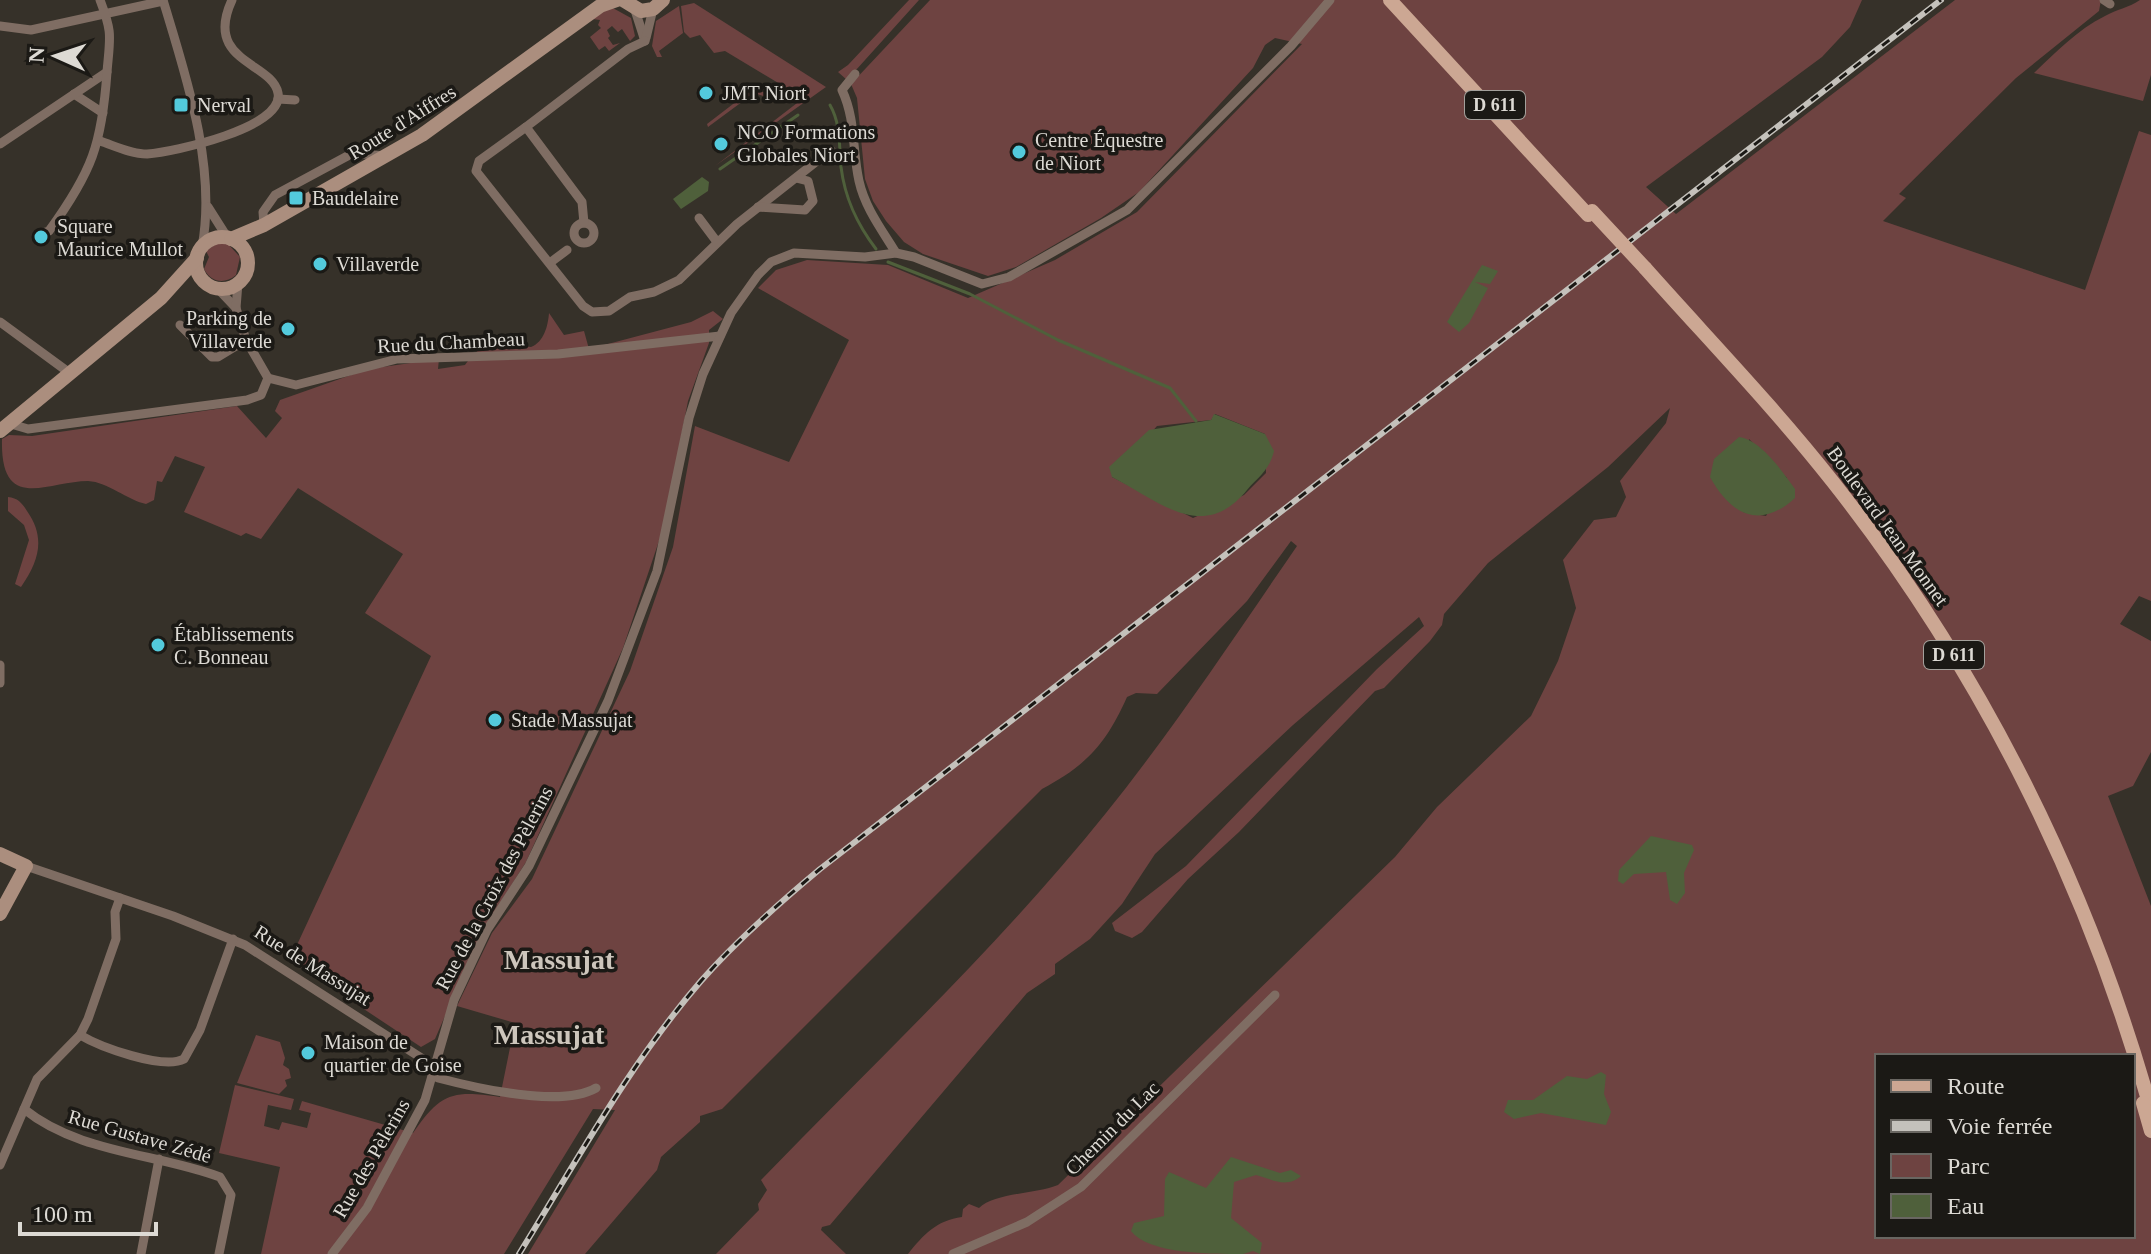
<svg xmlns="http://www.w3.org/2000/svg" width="2151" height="1254" viewBox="0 0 2151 1254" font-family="'Times New Roman',serif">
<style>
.green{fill:#6e4341;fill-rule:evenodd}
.water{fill:#4f603b}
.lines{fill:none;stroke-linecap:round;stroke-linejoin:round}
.stream{stroke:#4f603b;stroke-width:3}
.street{stroke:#7f6d63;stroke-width:9}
.secondary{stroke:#ab8e7e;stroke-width:14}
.primary{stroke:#cca793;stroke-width:14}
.rail-casing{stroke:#c4c1bb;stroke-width:6}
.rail{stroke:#1b1915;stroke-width:3;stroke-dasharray:9;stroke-linecap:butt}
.primary-bridge{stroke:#cca793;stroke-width:14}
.poi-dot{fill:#53cadc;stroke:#1b1915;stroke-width:3}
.labels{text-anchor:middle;stroke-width:7;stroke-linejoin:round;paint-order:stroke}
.shield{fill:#1b1915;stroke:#a3a09b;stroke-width:2}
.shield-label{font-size:18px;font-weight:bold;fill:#dddad4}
.poi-label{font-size:20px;fill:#dddad4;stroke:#1b1915;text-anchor:start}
.street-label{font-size:20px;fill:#dddad4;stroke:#1b1915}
.district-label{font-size:28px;font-weight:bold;fill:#cdc6bc;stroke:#1b1915}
</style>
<rect width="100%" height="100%" fill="#363129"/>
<!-- green -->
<g class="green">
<polygon points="909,0 919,0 847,80 838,72 848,65"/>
<path d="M930 0H1862L1850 27 1822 57 1646 187 1676 214 1955 0H2101L2099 11 2016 78 1899 194 1906 198 1883 221 2085 290 2139 131 2151 135V601L2139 596 2120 624 2151 641V752L2133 786 2108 796 2151 906V1254H908C923 1235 937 1220 962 1217L963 1209 969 1204 979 1208C994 1193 1036 1194 1058 1185L1395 857 1437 807 1531 716 1558 661 1576 608 1563 560 1594 520 1616 517 1626 497 1620 481 1666 423 1670 408 1608 467 1488 563 1444 614 1442 625 1430 641 1384 688 1375 691 1239 832 1188 879 1142 932 1132 938 1115 931 1112 923 1186 866 1377 669 1424 626 1419 617 1293 725 1155 854 1122 904 1090 939 1055 964V974L1027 993 830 1225 822 1227 821 1230 846 1254H716L759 1210 758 1204 767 1190 761 1180C878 1059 1001 944 1106 813 1175 727 1235 636 1297 546L1291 541 1247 601 1157 694 1136 693 1127 697C1106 744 1087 765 1042 789L722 1109 700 1116V1122L661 1157 657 1170 585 1254H528L615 1110 593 1109 504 1254H261L280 1167 219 1153 235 1085 294 1099 291 1110 268 1105 264 1126 279 1130 282 1122 307 1128 311 1113 299 1110 302 1101 413 1133C441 1093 452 1090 500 1097L515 1023 457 1006 492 933 532 879 630 671 673 547 695 426 789 462 849 340 758 288 776 270 807 260 888 265 968 298 1055 260 1137 212 1302 44 1275 38 1265 45 1253 68 1139 192 1101 218 1016 267 988 276 923 254 904 242 886 221 873 201 865 179 857 98 851 84ZM1215 414 1265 434 1266 473 1244 495 1193 518 1112 477 1157 426 1211 420ZM1749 439 1787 478 1766 516 1743 512ZM1877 1056H2133V1236H1877Z"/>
<path d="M2140 0H2151V75L2143 101 2034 73C2056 52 2077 30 2105 16 2117 9 2128 8 2140 0Z"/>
<polygon points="694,3 826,87 715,166 801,100 791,87 778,101 754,93 708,127 707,124 750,91 758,90 778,98 785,87 725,51 714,53 700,35 690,38 684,32 681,6"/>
<polygon points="679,6 683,33 659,51 662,57 657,57 652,46 656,21"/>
<polygon points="611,7 631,18 635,36 630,41 622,29 618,32 612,26 607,30 610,36 608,38 613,45 620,43 609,51 605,46 599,50 590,37 601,28 598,25 600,20 592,19"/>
<path d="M216 244H228L240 257 236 275C224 285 211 282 204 269L209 257 206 251Z"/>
<path d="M713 311 723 319 709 330V343L688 401 663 529 623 648 526 862 481 933 435 1039 421 1047 290 960 431 656 365 613 403 554 298 488 261 539 246 533 241 536 184 512 205 467 175 456 162 482 157 481 154 500 146 504C127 500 108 482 88 481 48 481 0 514 2 439L9 435 32 436 237 406 266 438 282 418 275 411 280 400 368 369 439 359 438 369 465 365C485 337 499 343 531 347 544 342 548 326 549 313L564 335 584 331 589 349 691 322Z"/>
<path d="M8 497C18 498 22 503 27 511 46 538 39 561 21 587L15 584 29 540 24 525 8 511Z"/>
<polygon points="256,1035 280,1042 285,1058 283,1065 289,1069 291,1078 285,1080 287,1086 279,1094 237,1083"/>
</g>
<!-- water -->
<g class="water">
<polygon points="702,177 709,182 708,191 681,209 673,199"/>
<polygon points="1482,265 1498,271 1490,284 1475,282 1488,288 1469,323 1459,332 1447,322"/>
<path d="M1214 414 1265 434 1274 451C1269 471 1259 476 1247 490 1203 544 1159 501 1112 477L1109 467 1149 430 1211 420Z"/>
<path d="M1739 437C1760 439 1783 472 1795 489V498C1760 530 1731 515 1710 477L1714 459Z"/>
<polygon points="1651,836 1692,845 1694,850 1684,873 1685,893 1677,904 1670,900 1666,872 1634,874 1623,884 1618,881 1619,870"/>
<polygon points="1601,1072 1606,1075 1604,1094 1611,1112 1606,1125 1541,1113 1514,1119 1504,1112 1508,1100 1533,1100 1567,1076 1587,1079"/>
<path d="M1231 1157 1280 1173 1291 1170 1301 1176C1286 1189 1272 1179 1256 1175L1234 1182 1231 1218 1262 1243 1260 1254 1253 1251 1243 1254C1211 1254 1148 1254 1131 1231L1134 1223 1164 1216 1165 1179 1169 1172 1206 1188Z"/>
</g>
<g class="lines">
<!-- stream -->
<g class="stream">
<path d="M830 105C841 124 839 146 841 167 845 199 857 224 876 249"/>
<polyline points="720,169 798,115"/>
<polyline points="888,262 970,294 1058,340 1170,388 1196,421"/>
</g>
<!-- street -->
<g class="street">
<path d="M163 0C186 76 217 168 202 247"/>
<polyline points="2104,0 2110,4"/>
<polyline points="635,10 645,41"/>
<polyline points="0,26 31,30 163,1"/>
<polyline points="646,38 653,9"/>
<path d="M855 74 842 90C856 120 852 150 859 181 865 208 882 230 896 253"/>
<polyline points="74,94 103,113"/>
<polyline points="278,99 295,100"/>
<polyline points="526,127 479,161 476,171 583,306 592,312 609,311 630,297 654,292 679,280 737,224 831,150"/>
<path d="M100 141C115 146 131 154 147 154 173 152 285 128 278 93 272 62 203 62 232 0"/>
<polyline points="0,144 107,72"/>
<polyline points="208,207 227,237"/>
<polyline points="758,207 805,210 813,201 808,181 796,178"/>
<polyline points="699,218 717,242"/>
<circle cx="584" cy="233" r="10"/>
<polyline points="584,223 582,202 526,127 628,49 645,41"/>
<polyline points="264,225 263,212 275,195 353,153 384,156"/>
<path d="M39 234 49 231C92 172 102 144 107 72 110 36 113 34 100 0"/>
<polyline points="551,262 567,250"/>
<polyline points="217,288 236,308 246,340 268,378"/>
<polyline points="236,308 238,283"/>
<polyline points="0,322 71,374"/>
<polyline points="180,325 212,357 218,357 246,340"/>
<polyline points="11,424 28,429 247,400 261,395 268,378 296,385 397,359 558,354 720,336"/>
<polyline points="0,665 0,683"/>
<path d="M26 866 173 916 245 945 423 1059 438 1078C476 1088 561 1108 596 1088"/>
<path d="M80 1035C100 1047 163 1070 184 1059L200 1030 233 939"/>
<path d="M24 1109C78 1153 156 1153 220 1177L231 1195 219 1254"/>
<polyline points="0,1165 37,1079 80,1035 88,1019 116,939 115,912 120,898"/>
<polyline points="141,1254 159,1159"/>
<polyline points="332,1254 367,1208 425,1100 454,1000 487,930 529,866 608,701 657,571 689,418 703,374 731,313 758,275 771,262 794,253 865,257 896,253 914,257 982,284 1009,277 1127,210 1291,46 1330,0"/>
<polyline points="953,1254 1027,1222 1081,1187 1275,995"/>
</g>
<!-- secondary -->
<g class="secondary">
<polyline points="623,0 641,11 653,9 663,0"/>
<circle cx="222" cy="263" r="26"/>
<polyline points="231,239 264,225 422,135 600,6 617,0"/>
<polyline points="0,431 161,298 197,258"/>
<polyline points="0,854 26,866 0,914"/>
</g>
<!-- primary -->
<g class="primary">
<polyline points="1390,0 1588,215"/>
<path d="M1645 268C1708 339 1774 407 1833 482 1980 668 2087 882 2151 1110"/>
<polyline points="2143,1103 2151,1131"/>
</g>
<!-- rail casing -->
<g class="rail-casing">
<path id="rail" d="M519 1254C576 1162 630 1063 701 981 737 940 778 904 820 869L1941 0"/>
</g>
<!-- rail -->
<use href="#rail" class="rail"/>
<!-- primary-bridge -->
<polyline class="primary-bridge" points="1592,211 1645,268"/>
</g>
<!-- markers -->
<g class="poi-dot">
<circle cx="706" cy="93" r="8"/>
<rect x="173" y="97" width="16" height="16" rx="4"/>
<circle cx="721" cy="144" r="8"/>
<circle cx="1019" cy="152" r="8"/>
<rect x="288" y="190" width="16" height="16" rx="4"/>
<circle cx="41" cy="237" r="8"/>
<circle cx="320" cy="264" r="8"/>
<circle cx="288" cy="329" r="8"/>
<circle cx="158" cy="645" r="8"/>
<circle cx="495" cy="720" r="8"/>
<circle cx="308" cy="1053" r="8"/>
</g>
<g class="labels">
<!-- shield labels -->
<g class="shield">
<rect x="1465" y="91" width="60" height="28" rx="6"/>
<rect x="1924" y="641" width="60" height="28" rx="6"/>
</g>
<g class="shield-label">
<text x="1495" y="111">D 611</text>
<text x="1954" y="661">D 611</text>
</g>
<!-- poi labels -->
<g class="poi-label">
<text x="722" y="100">JMT Niort</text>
<text x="197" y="112">Nerval</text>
<text x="737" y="139">NCO Formations<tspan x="737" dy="23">Globales Niort</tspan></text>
<text x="1035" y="147">Centre Équestre<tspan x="1035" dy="23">de Niort</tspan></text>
<text x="312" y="205">Baudelaire</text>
<text x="57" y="233">Square<tspan x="57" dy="23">Maurice Mullot</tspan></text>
<text x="336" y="271">Villaverde</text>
<text x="272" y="325" text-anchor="end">Parking de<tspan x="272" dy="23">Villaverde</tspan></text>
<text x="174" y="641">Établissements<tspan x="174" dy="23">C. Bonneau</tspan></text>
<text x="511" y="727">Stade Massujat</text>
<text x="324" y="1049">Maison de<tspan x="324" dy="23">quartier de Goise</tspan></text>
</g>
<!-- street labels -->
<g class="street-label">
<text transform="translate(402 122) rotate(-32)" y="7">Route d'Aiffres</text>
<text transform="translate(451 342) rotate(-3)" y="7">Rue du Chambeau</text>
<text transform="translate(1888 526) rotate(54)" y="7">Boulevard Jean Monnet</text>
<text transform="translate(494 888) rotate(-62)" y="7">Rue de la Croix des Pèlerins</text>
<text transform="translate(313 965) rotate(32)" y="7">Rue de Massujat</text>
<text transform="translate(1112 1128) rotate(-45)" y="7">Chemin du Lac</text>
<text transform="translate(140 1136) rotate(16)" y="7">Rue Gustave Zédé</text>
<text transform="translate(371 1158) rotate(-60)" y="7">Rue des Pèlerins</text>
</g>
<!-- district labels -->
<g class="district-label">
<text x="559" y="969">Massujat</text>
<text x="549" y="1044">Massujat</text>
</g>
</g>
<!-- legend -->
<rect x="1875" y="1054" width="260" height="184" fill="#1b1915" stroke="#696661" stroke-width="2"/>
<rect x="1891" y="1080" width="40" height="12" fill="#cca793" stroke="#696661" stroke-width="2"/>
<text x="1947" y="1094" font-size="24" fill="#dddad4">Route</text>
<rect x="1891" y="1120" width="40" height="12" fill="#c4c1bb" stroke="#696661" stroke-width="2"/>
<text x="1947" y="1134" font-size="24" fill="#dddad4">Voie ferrée</text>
<rect x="1891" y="1154" width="40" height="24" fill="#6e4341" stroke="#696661" stroke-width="2"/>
<text x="1947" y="1174" font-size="24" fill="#dddad4">Parc</text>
<rect x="1891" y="1194" width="40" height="24" fill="#4f603b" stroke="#696661" stroke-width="2"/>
<text x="1947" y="1214" font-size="24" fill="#dddad4">Eau</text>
<!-- north arrow -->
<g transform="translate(56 56) rotate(273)" stroke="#1b1915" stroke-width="6" paint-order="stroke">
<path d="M0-6L14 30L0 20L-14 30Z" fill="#dddad4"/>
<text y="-12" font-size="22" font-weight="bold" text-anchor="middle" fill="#dddad4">N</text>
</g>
<!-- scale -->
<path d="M20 1222v12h136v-12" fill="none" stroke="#dddad4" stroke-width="4"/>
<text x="32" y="1222" font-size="24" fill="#dddad4" stroke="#1b1915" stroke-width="6" paint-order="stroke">100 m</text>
</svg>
